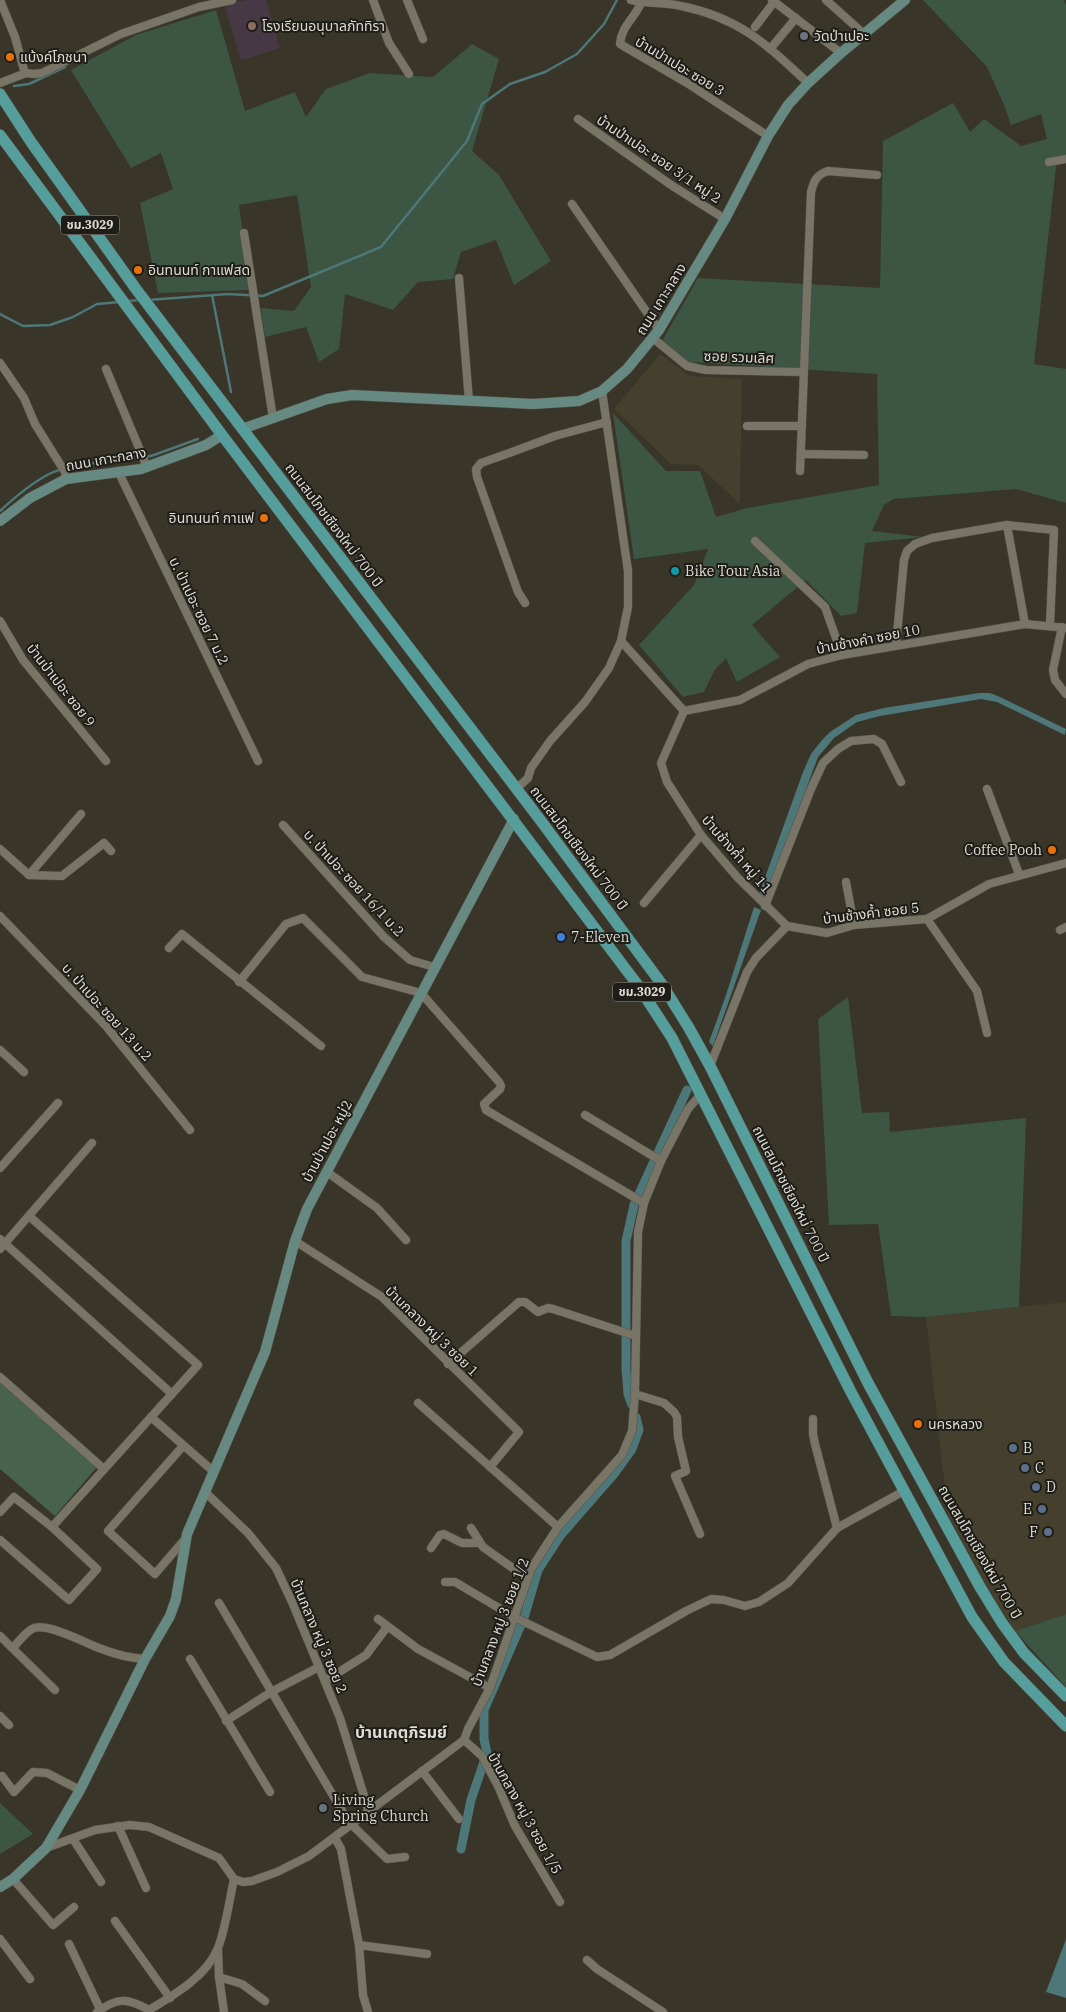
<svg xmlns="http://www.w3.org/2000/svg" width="1066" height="2012" viewBox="0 0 1066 2012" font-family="'IBM Plex Serif','Noto Sans Thai',serif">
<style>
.built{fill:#453f2d}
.education{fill:#473845}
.green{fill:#3c5643}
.forest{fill:#47634e}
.water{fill:#4d7778}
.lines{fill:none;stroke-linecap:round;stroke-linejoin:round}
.stream{stroke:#4d7778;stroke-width:2.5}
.canal{stroke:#4d7778;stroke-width:9}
.street-casing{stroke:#555248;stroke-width:9}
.secondary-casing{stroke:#555248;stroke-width:11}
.primary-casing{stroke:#555248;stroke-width:12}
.street{stroke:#787567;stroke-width:8}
.secondary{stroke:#668982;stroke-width:10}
.primary{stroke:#559e9c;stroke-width:11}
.education-dot{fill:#8d6e63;stroke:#1e1d17;stroke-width:2}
.worship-dot{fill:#6b7280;stroke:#1e1d17;stroke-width:2}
.food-dot{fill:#e8710a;stroke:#1e1d17;stroke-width:2}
.culture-dot{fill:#0f9aa8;stroke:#1e1d17;stroke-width:2}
.shop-dot{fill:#3f7fe0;stroke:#1e1d17;stroke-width:2}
.service-dot{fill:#5c6f8a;stroke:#1e1d17;stroke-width:2}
.labels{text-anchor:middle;stroke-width:4;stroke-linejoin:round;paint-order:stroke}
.shield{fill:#1e1d17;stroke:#a4a29b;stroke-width:1}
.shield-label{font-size:12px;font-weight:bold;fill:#dddbd4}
.poi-label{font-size:14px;fill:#dddbd4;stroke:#1e1d17;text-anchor:start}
.street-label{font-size:14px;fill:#dddbd4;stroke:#1e1d17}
.quarter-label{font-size:16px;font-weight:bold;fill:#dddbd4;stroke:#1e1d17}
</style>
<rect width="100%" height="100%" fill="#393529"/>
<!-- built -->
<g class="built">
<polygon points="660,354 690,376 742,379 740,504 698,465 671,464 614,409"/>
<polygon points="1066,1302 1066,1614 1015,1631 983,1580 948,1516 926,1317"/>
</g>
<!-- education -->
<polygon class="education" points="247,0 266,0 280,48 241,60 224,4"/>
<!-- green -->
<g class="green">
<polygon points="923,0 1064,0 1066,5 1066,156 1057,158 1034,364 1066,369 1066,503 1016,489 893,499 884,505 872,531 924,537 865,543 857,613 841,616 806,580 752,625 780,657 737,682 726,658 714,671 704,692 683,697 639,645 694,585 708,549 634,559 613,413 666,471 700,471 716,517 748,508 879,485 877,374 689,362 662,341 698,278 880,288 883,141 953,103 970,132 984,119 1021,146 1047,139 1041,114 1011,125 1004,105 987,67"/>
<polygon points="216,10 245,111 295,92 306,117 326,89 370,73 433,77 472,44 499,59 472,151 499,175 551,261 514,285 496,240 461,252 453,279 418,282 393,310 345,294 339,349 319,362 306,327 265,337 261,308 294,311 311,287 297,195 239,205 250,290 158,293 140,203 173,189 161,153 131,168 71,70 136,35"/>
<polygon points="848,997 862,1113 889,1112 890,1132 1026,1118 1019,1307 926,1317 891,1316 878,1224 829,1225 818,1019"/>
<polygon points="1066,1614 1066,1687 1015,1631"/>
<polygon points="0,1803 33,1834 0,1854"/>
</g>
<!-- forest -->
<polygon class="forest" points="0,1380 97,1467 55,1516 0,1469"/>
<!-- water -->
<g class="water">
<polygon points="979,693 990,693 1000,697 1066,729 1065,735 997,702 981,699 880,716 857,722 834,738 818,757 765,900 759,894 803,772 811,754 822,740 830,732 856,715 884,708"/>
<polygon points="754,907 761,910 713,1046 709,1042 726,995"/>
<polygon points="1066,1939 1066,1998 1046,1992"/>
</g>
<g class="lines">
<!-- stream -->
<g class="stream">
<polyline points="14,86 29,84 65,67"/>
<polyline points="212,295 231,392"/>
<polyline points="148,300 228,294 263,296 381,247 467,141 482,104 510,84 545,72 577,54 604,24 617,0"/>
<polyline points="128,301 140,300"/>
<polyline points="0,314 23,326 50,325 73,317 97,304 120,302"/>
<polyline points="146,457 154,455 198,439"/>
<path d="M0 511C15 497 30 484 49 474 69 464 117 461 140 457"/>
</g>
<!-- canal -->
<g class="canal">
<polyline points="632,1405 628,1394 626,1369 626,1241 634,1205 687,1090"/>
<polyline points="461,1849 471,1800 487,1753 484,1739 484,1710 524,1618 538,1570 560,1536 614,1474 632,1449 639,1430 636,1417"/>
</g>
<!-- street casing -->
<g class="street-casing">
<g id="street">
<polyline points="0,0 15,37 24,70 26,73 34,74 42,73 121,34 199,7 232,0"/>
<polyline points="373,0 389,43 409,74"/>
<polyline points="407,0 423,39"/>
<path d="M631 0C647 4 665 2 681 6 740 18 766 44 808 83"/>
<polyline points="772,0 841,53"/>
<polyline points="826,0 864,34"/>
<path d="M642 1C636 17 621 26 620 44L687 83 768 136"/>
<polyline points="755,27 774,2"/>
<polyline points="770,49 796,18"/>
<polyline points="0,83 26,73"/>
<polyline points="578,119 671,185 725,219"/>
<polyline points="1049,162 1066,159"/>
<polyline points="572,204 659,330"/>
<polyline points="244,233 273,418"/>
<polyline points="459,278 469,401"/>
<polyline points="654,339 687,366 706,370 803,372"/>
<polyline points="0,363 24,398 35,424 65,472 66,479"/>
<polyline points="106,369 147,467"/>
<polyline points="747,426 802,426"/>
<polyline points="801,454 864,455"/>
<polyline points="118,471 258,761"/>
<path d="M800 471 811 192C814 181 816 175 828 171L877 175"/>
<polyline points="1007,525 1025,624"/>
<polyline points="755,541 825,607 842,655"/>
<polyline points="525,603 518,592 477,477 476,469 481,463 512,452 555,436 607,422"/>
<polyline points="0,621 23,660 106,761"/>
<polyline points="1062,627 1053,670 1055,680 1066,694"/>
<polyline points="621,641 684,711"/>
<polyline points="896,645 904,560 907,551 915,544 932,538 1007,525 1054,530 1050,625"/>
<polyline points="684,711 740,700 808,664 842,655 1025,624 1066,628"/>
<polyline points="684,711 661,763 667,782 701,835 738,878 787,926"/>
<polyline points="516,789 528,778 531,768 550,741 585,702 609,668 621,641 628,607 628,571 602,391"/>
<polyline points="987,789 1019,874"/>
<polyline points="283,825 384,937 410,960 434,967"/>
<polyline points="0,849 29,875 62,876 104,843 111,851"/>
<polyline points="29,875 81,814"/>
<polyline points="846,882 854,925"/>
<polyline points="644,903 701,835"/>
<polyline points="765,906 811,789 823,763 838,749 851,741 874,739 882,744 901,782"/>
<polyline points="0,916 106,1026 190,1130"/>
<polyline points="927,919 977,991 987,1033"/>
<polyline points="787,926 827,933 854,925 927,919 989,884 1066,863"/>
<polyline points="1060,930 1066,927"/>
<polyline points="169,948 182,934 321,1046"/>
<polyline points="239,982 286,924 303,918 362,977 421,993 499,1082 501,1086 500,1089 484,1104 486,1110 644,1203"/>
<polyline points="0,1050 24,1072"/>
<polyline points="710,1066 747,972 756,958 787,926"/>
<polyline points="585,1115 661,1161"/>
<polyline points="0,1168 58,1103"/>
<polyline points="327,1172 377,1208 406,1240"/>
<polyline points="29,1216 198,1365 52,1527"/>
<polyline points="0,1239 172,1394"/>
<polyline points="295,1241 382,1297 519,1432 490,1467"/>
<polyline points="0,1249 92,1143"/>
<polyline points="448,1364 519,1302 525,1302 538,1312 548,1308 553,1309 636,1336"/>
<polyline points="0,1377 104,1469"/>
<polyline points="635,1394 664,1403 674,1412 677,1417 678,1437 686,1471 675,1476 700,1534"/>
<polyline points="418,1403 558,1527"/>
<polyline points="151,1417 213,1471"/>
<polyline points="813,1419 813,1434 815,1444 837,1528"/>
<polyline points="183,1446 108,1531 155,1574 185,1539"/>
<polyline points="206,1493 248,1533 276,1568 292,1602 340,1718 369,1812"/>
<polyline points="0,1512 14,1497 52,1527 97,1569 69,1600 0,1540"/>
<polyline points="471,1528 483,1547 528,1579"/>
<polyline points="431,1548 440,1535 444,1534 462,1543 479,1543"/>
<polyline points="445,1582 455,1582 514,1617 597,1657 610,1655 686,1611 711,1599 724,1600 745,1606 759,1602 788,1583 837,1528 904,1491"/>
<polyline points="219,1603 344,1814 352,1825 387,1859 405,1857"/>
<polyline points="378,1619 418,1649 490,1688"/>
<polyline points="0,1636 55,1690"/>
<path d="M13 1648C18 1642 25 1633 32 1629 45 1621 85 1643 99 1648 114 1654 129 1658 145 1659"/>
<polyline points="190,1659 270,1792"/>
<polyline points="325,1681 366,1655 387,1627"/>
<polyline points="0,1716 9,1725"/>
<polyline points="226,1721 271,1692 319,1667"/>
<polyline points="464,1740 482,1756 498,1786 515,1826 560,1902"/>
<polyline points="422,1771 459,1819"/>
<polyline points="2,1776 14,1792 33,1772 47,1773 80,1790"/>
<polyline points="118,1826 146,1888"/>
<polyline points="335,1838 341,1849 359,1945 363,1995 368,2012"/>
<polyline points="73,1839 101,1882"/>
<polyline points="46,1848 95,1830 130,1825 149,1827 219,1858 234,1879 243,1882 252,1881 277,1872 309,1856 464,1740 468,1729 490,1688 531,1569 558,1527 622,1455 632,1431 635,1394 638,1232 644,1203 661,1161 688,1109 701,1094"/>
<polyline points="13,1879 53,1925 74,1907"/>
<polyline points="115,1921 170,1998"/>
<polyline points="0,1939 30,1979"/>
<polyline points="69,1944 100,2009"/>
<polyline points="359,1945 427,1954"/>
<polyline points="218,1949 219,1977 224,2012"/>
<polyline points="587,1960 597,1969 663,2012"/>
<polyline points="219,1977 242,1984 265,2001"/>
<path d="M149 2010C174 1995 207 1976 218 1948 226 1927 229 1902 234 1879"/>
<path d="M97 2012C118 1997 127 1998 149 2010"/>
</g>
</g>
<!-- secondary casing -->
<g class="secondary-casing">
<g id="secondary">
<polyline points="242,429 327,399 352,395 533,404 579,401 602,391 627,369 659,330 725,219 768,136 788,105 808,83 841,53 905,0"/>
<polyline points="0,521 30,498 66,479 141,469 206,445 222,435"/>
<polyline points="0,1887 13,1879 46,1848 80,1790 145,1659 170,1616 176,1599 187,1534 265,1352 295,1241 307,1209 514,819"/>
</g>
</g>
<!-- primary casing -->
<g class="primary-casing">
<g id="primary">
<polyline points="0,94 31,142 136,289 541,821 661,983 689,1028 710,1066 868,1383 980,1587 1002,1623 1024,1653 1066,1696"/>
<polyline points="0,135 222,435 637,984 672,1038 851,1392 972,1617 1004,1662 1066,1726"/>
</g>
</g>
<!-- street -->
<use href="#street" class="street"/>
<!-- secondary -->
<use href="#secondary" class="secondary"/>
<!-- primary -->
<use href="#primary" class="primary"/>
</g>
<!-- markers -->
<circle class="education-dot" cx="252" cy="26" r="5"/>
<g class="worship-dot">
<circle cx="804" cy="36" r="5"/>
<circle cx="323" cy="1808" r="5"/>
</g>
<g class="food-dot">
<circle cx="10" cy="57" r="5"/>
<circle cx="138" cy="270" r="5"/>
<circle cx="264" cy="518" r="5"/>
<circle cx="1052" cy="850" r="5"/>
<circle cx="918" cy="1424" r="5"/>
</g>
<circle class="culture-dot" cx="675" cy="571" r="5"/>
<circle class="shop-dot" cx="561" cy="937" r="5"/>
<g class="service-dot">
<circle cx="1013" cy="1448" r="5"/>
<circle cx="1025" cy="1468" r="5"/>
<circle cx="1036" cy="1487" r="5"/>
<circle cx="1042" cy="1509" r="5"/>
<circle cx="1048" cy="1532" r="5"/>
</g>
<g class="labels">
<!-- shield labels -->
<g class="shield">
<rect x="61" y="215.5" width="58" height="19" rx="4"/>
<rect x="613" y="982.5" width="58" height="19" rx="4"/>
</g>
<g class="shield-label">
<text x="90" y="229">ชม.3029</text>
<text x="642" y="996">ชม.3029</text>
</g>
<!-- poi labels -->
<g class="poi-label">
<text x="262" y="31">โรงเรียนอนุบาลภัททิรา</text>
<text x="814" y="41">วัดป่าเปอะ</text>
<text x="20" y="62">แบ้งค์โภชนา</text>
<text x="148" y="275">อินทนนท์ กาแฟสด</text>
<text x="254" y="523" text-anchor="end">อินทนนท์ กาแฟ</text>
<text x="685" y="576">Bike Tour Asia</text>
<text x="1042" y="855" text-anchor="end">Coffee Pooh</text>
<text x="571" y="942">7-Eleven</text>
<text x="928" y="1429">นครหลวง</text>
<text x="1023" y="1453">B</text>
<text x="1035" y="1473">C</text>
<text x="1046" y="1492">D</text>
<text x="1032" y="1514" text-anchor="end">E</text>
<text x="1038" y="1537" text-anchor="end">F</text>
<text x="333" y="1805">Living<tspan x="333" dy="16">Spring Church</tspan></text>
</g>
<!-- street labels -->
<g class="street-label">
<text transform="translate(680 66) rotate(31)" y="5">บ้านป่าเปอะ ซอย 3</text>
<text transform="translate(659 159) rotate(34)" y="5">บ้านป่าเปอะ ซอย 3/1 หมู่ 2</text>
<text transform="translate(661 299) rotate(-58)" y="5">ถนน เกาะกลาง</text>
<text transform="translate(739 357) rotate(2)" y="5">ซอย รวมเลิศ</text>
<text transform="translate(106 459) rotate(-10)" y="5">ถนน เกาะกลาง</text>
<text transform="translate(334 525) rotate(53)" y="5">ถนนสมโภชเชียงใหม่ 700 ปี</text>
<text transform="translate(199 611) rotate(64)" y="5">บ. ป่าเปอะ ซอย 7 ม.2</text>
<text transform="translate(868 639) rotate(-11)" y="5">บ้านช้างคำ ซอย 10</text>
<text transform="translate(61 685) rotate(52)" y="5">บ้านป่าเปอะ ซอย 9</text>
<text transform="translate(579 848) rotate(53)" y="5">ถนนสมโภชเชียงใหม่ 700 ปี</text>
<text transform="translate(737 854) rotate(49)" y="5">บ้านช้างค้ำ หมู่ 11</text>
<text transform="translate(354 883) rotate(47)" y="5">บ. ป่าเปอะ ซอย 16/1 ม.2</text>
<text transform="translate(871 913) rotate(-7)" y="5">บ้านช้างค้ำ ซอย 5</text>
<text transform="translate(107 1012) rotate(48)" y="5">บ. ป่าเปอะ ซอย 13 ม.2</text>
<text transform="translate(327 1141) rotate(-62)" y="5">บ้านป่าเปอะ หมู่2</text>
<text transform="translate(791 1194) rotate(63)" y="5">ถนนสมโภชเชียงใหม่ 700 ปี</text>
<text transform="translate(432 1331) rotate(44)" y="5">บ้านกลาง หมู่ 3 ซอย 1</text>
<text transform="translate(980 1552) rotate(60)" y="5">ถนนสมโภชเชียงใหม่ 700 ปี</text>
<text transform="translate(500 1622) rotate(-69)" y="5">บ้านกลาง หมู่ 3 ซอย 1/2</text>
<text transform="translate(319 1636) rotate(67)" y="5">บ้านกลาง หมู่ 3 ซอย 2</text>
<text transform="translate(525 1813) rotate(61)" y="5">บ้านกลาง หมู่ 3 ซอย 1/5</text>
</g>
<!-- quarter labels -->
<g class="quarter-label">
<text x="401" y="1738">บ้านเกตุภิรมย์</text>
</g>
</g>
</svg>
